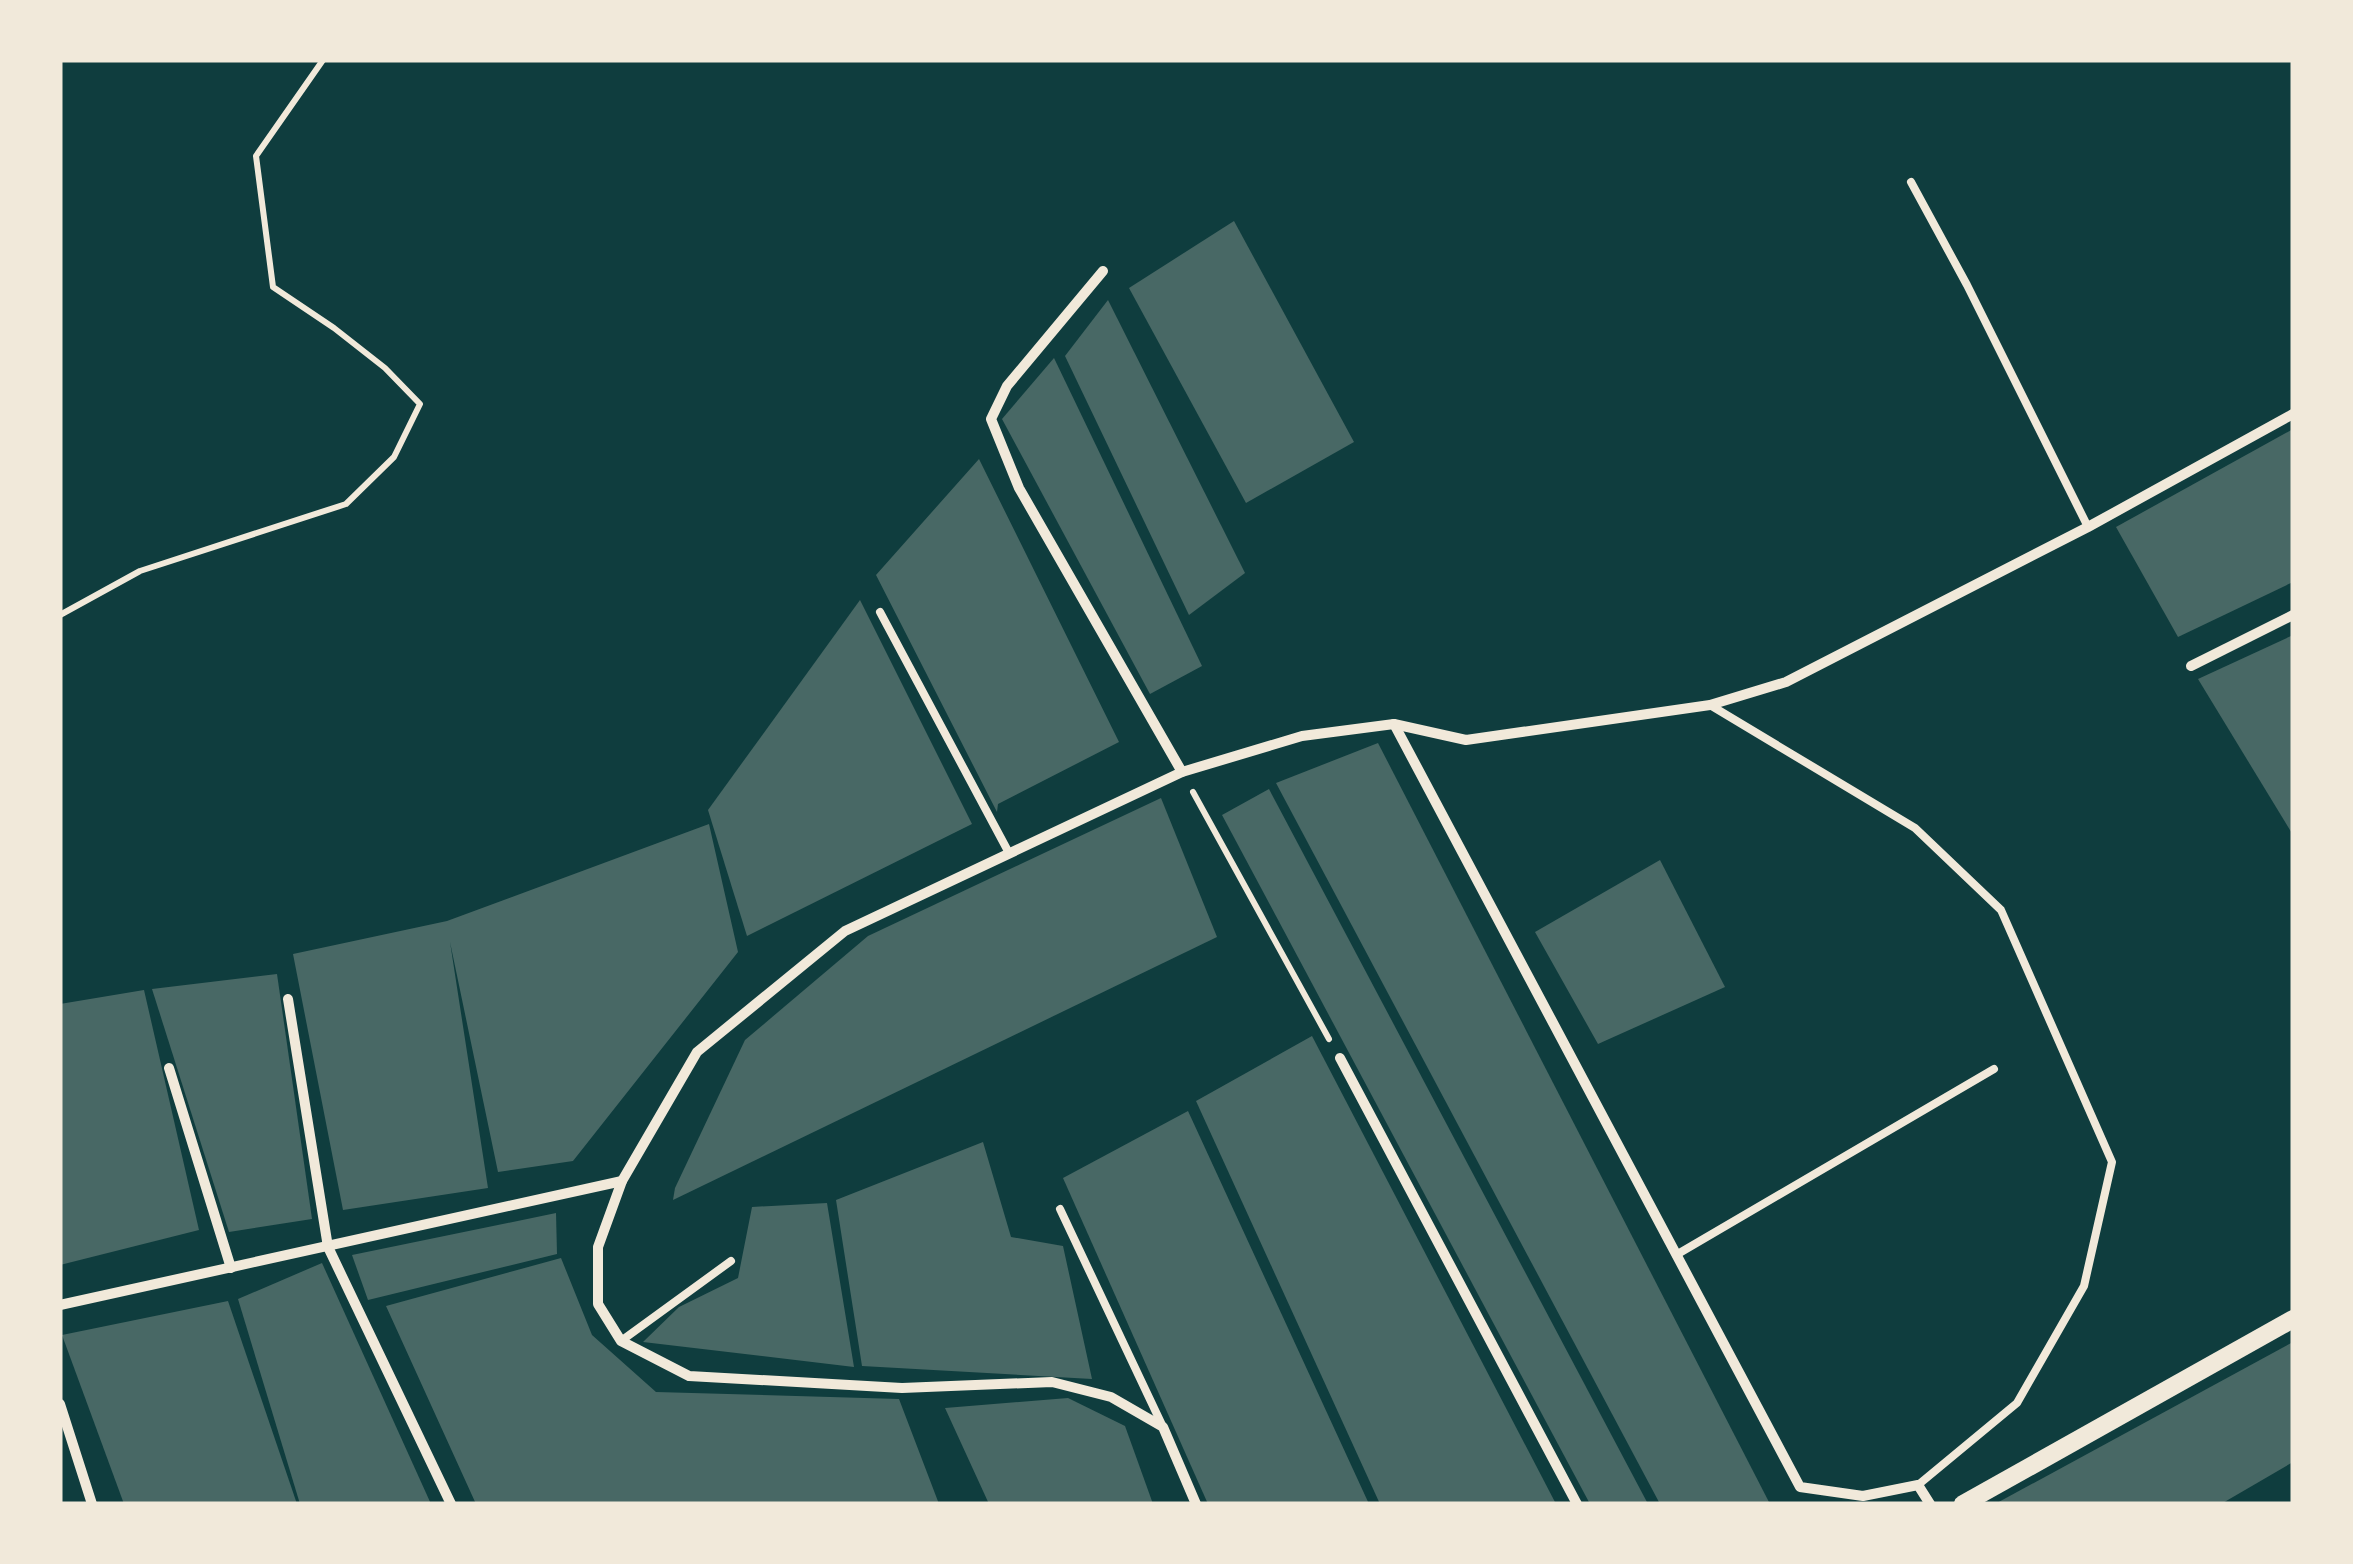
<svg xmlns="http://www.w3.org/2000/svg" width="2353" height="1564" viewBox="0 0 2353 1564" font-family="'PT Sans Narrow',sans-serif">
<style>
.building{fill:#486865}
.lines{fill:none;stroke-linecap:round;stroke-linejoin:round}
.path{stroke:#f1e9da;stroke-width:6}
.service{stroke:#f1e9da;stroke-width:8}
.minor{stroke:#f1e9da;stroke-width:10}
.tertiary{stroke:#f1e9da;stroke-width:18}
</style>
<rect width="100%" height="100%" fill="#0f3d3e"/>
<!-- building -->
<g class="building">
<polygon points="1234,221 1354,442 1246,503 1129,288"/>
<polygon points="1108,300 1245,573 1189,615 1065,356"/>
<polygon points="1054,358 1202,666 1150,694 1002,419"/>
<polygon points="2293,429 2293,582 2178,637 2116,527"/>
<polygon points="979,459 1119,742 998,804 997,812 876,575"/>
<polygon points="860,600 972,824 747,936 708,810"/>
<polygon points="2291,636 2293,639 2293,835 2198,679"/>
<polygon points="1378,743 1770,1504 1660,1504 1276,783"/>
<polygon points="1269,789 1648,1504 1590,1504 1222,815"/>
<polygon points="1161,798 1217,937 673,1200 675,1188 745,1040 868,936"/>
<polygon points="709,824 738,952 573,1161 498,1172 450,942 488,1188 343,1210 293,954 447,921"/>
<polygon points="1660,860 1725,987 1598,1044 1535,932"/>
<polygon points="277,974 312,1219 229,1232 152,989"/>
<polygon points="144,990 199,1230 60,1265 60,1004"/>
<polygon points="1312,1036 1556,1504 1380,1504 1196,1101"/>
<polygon points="1188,1111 1369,1504 1208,1504 1063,1178"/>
<polygon points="983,1142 1011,1237 1063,1246 1092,1379 862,1366 836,1200"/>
<polygon points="827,1203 854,1367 643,1342 679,1307 738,1278 752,1207"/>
<polygon points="556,1213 557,1254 368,1300 352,1255"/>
<polygon points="561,1258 592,1335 656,1392 899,1399 939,1504 476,1504 386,1306"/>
<polygon points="322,1263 431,1504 300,1504 238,1299"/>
<polygon points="228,1301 297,1504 124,1504 62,1335"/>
<polygon points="2293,1342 2293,1462 2221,1504 1995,1504"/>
<polygon points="1068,1398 1125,1426 1153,1504 989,1504 945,1408"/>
</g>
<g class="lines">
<!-- path -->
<g class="path">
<polyline points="60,615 140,571 346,504 394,457 420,404 385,368 334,328 273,287 256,156 323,60"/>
<polyline points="1193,792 1329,1039"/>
</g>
<!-- service -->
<g class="service">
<polyline points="1911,182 1967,285 2088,527"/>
<polyline points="880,612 1009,853"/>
<polyline points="1710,705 1915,828 2001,910 2112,1162 2084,1286 2017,1403 1918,1485"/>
<polyline points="1060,1209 1163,1427"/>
<polyline points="1676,1255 1994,1069"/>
<polyline points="621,1341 731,1261"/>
</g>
<!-- minor -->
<g class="minor">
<polyline points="1103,271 1007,386 991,419 1019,488 1182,772"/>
<polyline points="2191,666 2293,615"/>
<polyline points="1394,724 1800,1487 1863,1496 1918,1485 1930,1504"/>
<polyline points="288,999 328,1247 451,1504"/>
<polyline points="1340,1058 1577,1504"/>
<polyline points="169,1068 231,1268"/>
<polyline points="60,1305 622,1181"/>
<polyline points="60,1404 92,1504"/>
<polyline points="1196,1504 1163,1427 1111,1397 1052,1382 902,1388 689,1376 621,1341 598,1304 598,1247 622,1181 697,1052 845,931 1182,772 1302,736 1394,724 1466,740 1710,705 1786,682 2088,527 2293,414"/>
</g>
<!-- tertiary -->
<polyline class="tertiary" points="1963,1504 2293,1319"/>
</g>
<!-- border -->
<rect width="2353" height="1564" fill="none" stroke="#f1e9da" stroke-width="125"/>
</svg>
